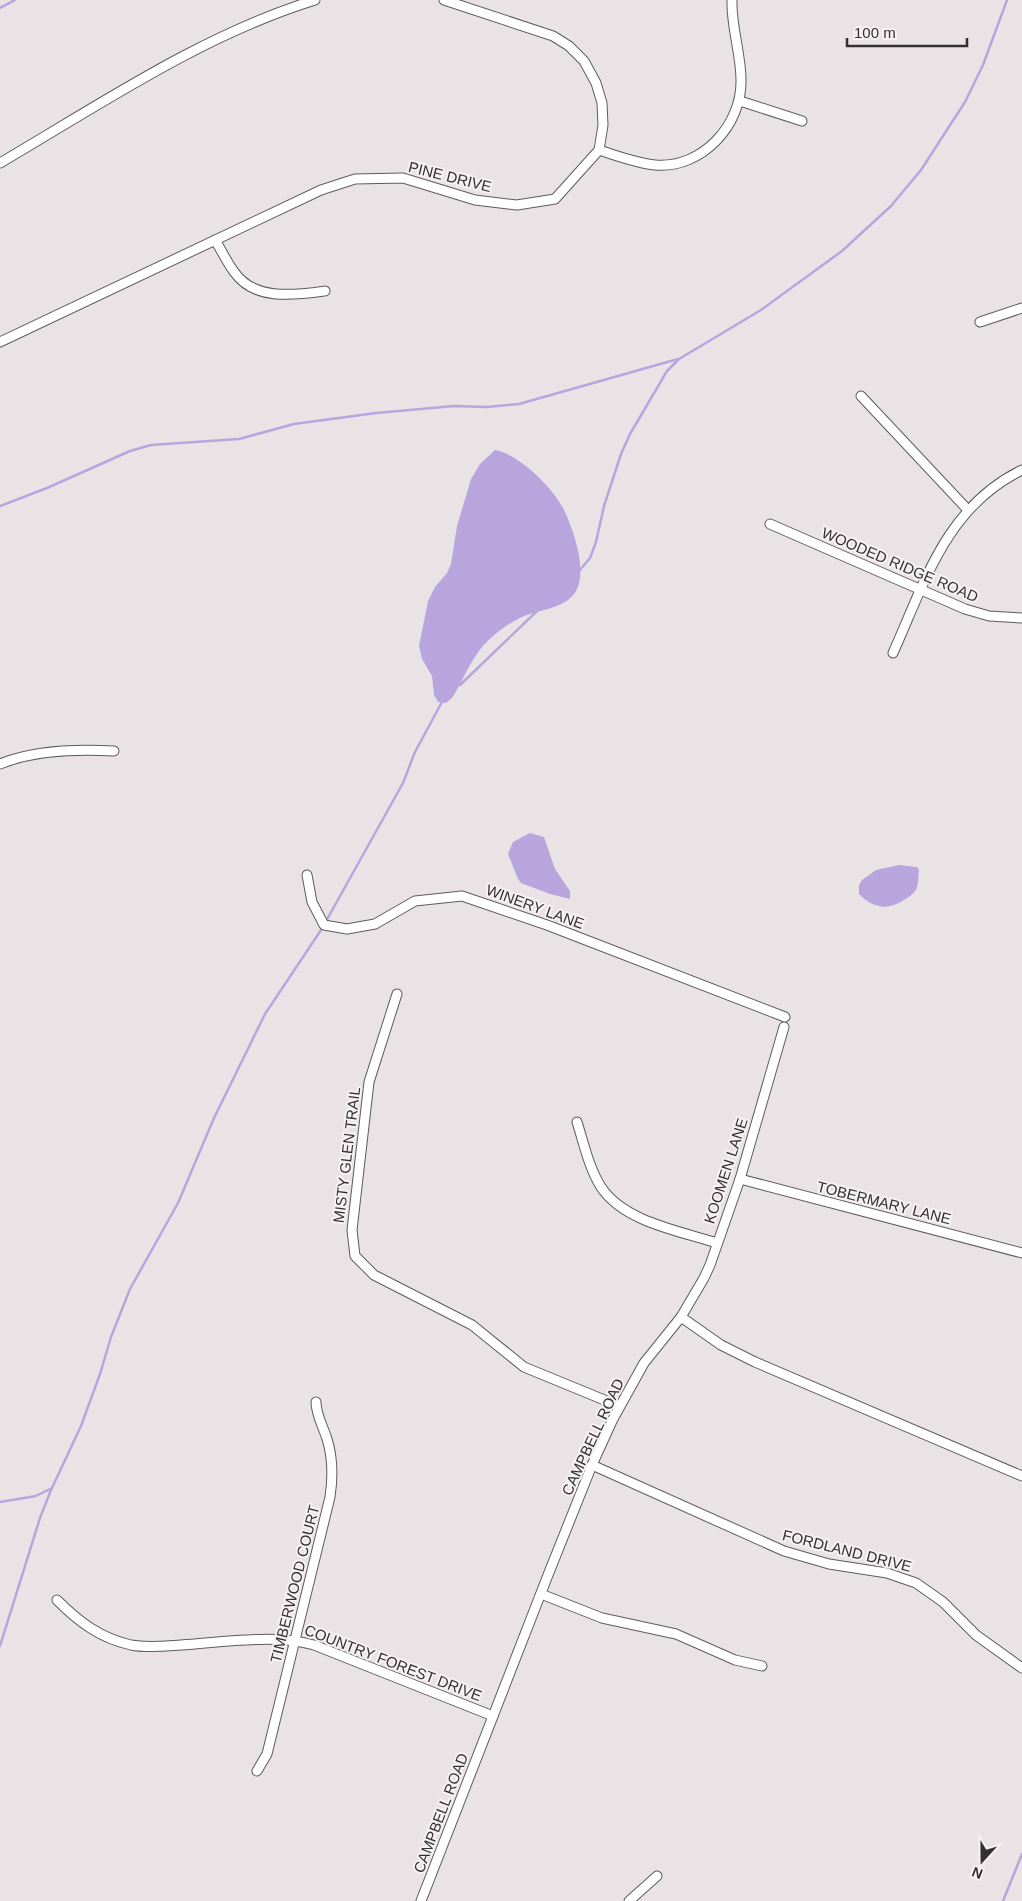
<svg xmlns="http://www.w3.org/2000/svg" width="1022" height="1901" viewBox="0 0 1022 1901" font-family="Arial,sans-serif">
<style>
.water{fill:#b8a5de}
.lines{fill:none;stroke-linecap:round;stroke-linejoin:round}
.stream{stroke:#b8a5de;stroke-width:2.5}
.street-casing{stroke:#5f5b5d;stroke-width:11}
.street{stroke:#fff;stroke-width:9}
.labels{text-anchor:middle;stroke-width:4;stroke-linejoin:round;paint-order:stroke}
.street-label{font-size:15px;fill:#323032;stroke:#f6f1f3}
</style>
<rect width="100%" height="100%" fill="#e9e3e6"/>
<!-- water -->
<g class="water">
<path d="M495 450C519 454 552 487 563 508 573 528 587 568 577 589 567 610 537 609 520 618 504 626 487 639 477 654 467 668 461 684 452 698L446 703 438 702 434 695 432 676 422 659 419 646 428 601 435 587 447 573 451 564 457 526 471 479 480 464Z"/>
<polygon points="530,833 544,837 555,869 570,891 570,899 550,894 521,883 518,879 508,854 513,842"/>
<path d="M899 865 917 867 919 870C918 877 919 884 916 890 913 894 909 897 904 900 887 911 873 908 859 894V885L862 880 876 870Z"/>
</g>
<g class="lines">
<!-- stream -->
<g class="stream">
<polyline points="0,8 15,0"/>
<polyline points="0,506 47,488 130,451 151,445 239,439 294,424 376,413 454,406 487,407 519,404 678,359"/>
<polyline points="579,571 590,558 596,542 604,506 621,454 630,434 667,371 679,359 761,310 842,251 891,206 921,170 965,102 983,65 1007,0"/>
<polyline points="460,685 537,611"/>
<polyline points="325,923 403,783 415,752 443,700"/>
<polyline points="0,1502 36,1496 50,1489"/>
<polyline points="0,1646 40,1518 51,1490 81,1426 100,1374 111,1337 130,1289 178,1203 214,1118 265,1014 323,927"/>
<polyline points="1003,1901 1022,1854"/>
</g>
<!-- street casing -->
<g class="street-casing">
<g id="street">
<polyline points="740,101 802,121"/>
<path d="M599 150C618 156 636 163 655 165 702 169 742 125 741 80 741 53 731 27 732 0"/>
<path d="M0 163C101 104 202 35 315 0"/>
<path d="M215 240C222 251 227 263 235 273 255 301 296 295 325 291"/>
<polyline points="980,322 1022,308"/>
<polyline points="0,342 321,190 355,179 403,178 475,200 517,205 555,199 599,150 603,125 602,103 596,83 584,61 569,46 553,36 444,0"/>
<polyline points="861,396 968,510"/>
<polyline points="770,524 965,609 989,616 1022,618"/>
<path d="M893 653C925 582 946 507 1022 470"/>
<path d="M0 764C34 750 77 749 114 751"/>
<polyline points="307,875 312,902 324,925 347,929 375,924 415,901 462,896 547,925 785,1017"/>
<polyline points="397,994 369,1082 352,1230 355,1256 374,1275 472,1325 524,1367 619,1406"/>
<path d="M577 1122C584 1144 589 1168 601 1187 624 1222 680 1231 717 1243"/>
<polyline points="740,1179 1022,1253"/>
<polyline points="681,1317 721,1345 755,1362 1022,1476"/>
<polyline points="592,1465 784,1551 829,1564 887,1573 916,1583 943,1602 976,1635 1022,1668"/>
<polyline points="541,1594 602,1618 676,1634 735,1660 762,1666"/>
<path d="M57 1600C79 1622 100 1638 131 1645 147 1648 165 1646 181 1645 225 1642 272 1634 314 1645L493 1716"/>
<path d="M257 1771 267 1754 330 1497C333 1477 333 1458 327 1439 323 1426 316 1415 316 1402"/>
<polyline points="421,1901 548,1575 592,1465 613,1419 644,1363 681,1317 704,1278 710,1265 740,1179 784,1027"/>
<polyline points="629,1901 657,1876"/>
</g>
</g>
<!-- street -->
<use href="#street" class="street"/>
</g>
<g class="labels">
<!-- street labels -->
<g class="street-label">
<text transform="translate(450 177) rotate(14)" y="5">PINE DRIVE</text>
<text transform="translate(900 565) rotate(23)" y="5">WOODED RIDGE ROAD</text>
<text transform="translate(535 907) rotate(20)" y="5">WINERY LANE</text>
<text transform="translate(347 1155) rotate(-83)" y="5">MISTY GLEN TRAIL</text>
<text transform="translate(726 1171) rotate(-72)" y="5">KOOMEN LANE</text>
<text transform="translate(884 1203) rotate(14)" y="5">TOBERMARY LANE</text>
<text transform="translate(593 1437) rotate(-65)" y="5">CAMPBELL ROAD</text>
<text transform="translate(847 1551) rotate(14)" y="5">FORDLAND DRIVE</text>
<text transform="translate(295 1584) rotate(-76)" y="5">TIMBERWOOD COURT</text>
<text transform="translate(393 1663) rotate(21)" y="5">COUNTRY FOREST DRIVE</text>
<text transform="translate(441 1813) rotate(-69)" y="5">CAMPBELL ROAD</text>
</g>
</g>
<!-- north arrow -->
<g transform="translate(982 1861) rotate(201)" stroke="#f6f1f3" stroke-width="4" paint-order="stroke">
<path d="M0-4L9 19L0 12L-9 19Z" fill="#323032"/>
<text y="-8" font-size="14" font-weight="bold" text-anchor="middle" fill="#323032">N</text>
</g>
<!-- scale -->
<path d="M847 38v8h120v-8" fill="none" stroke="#323032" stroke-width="2.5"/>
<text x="854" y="38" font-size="15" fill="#323032" stroke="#f6f1f3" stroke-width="4" paint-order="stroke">100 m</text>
</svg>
